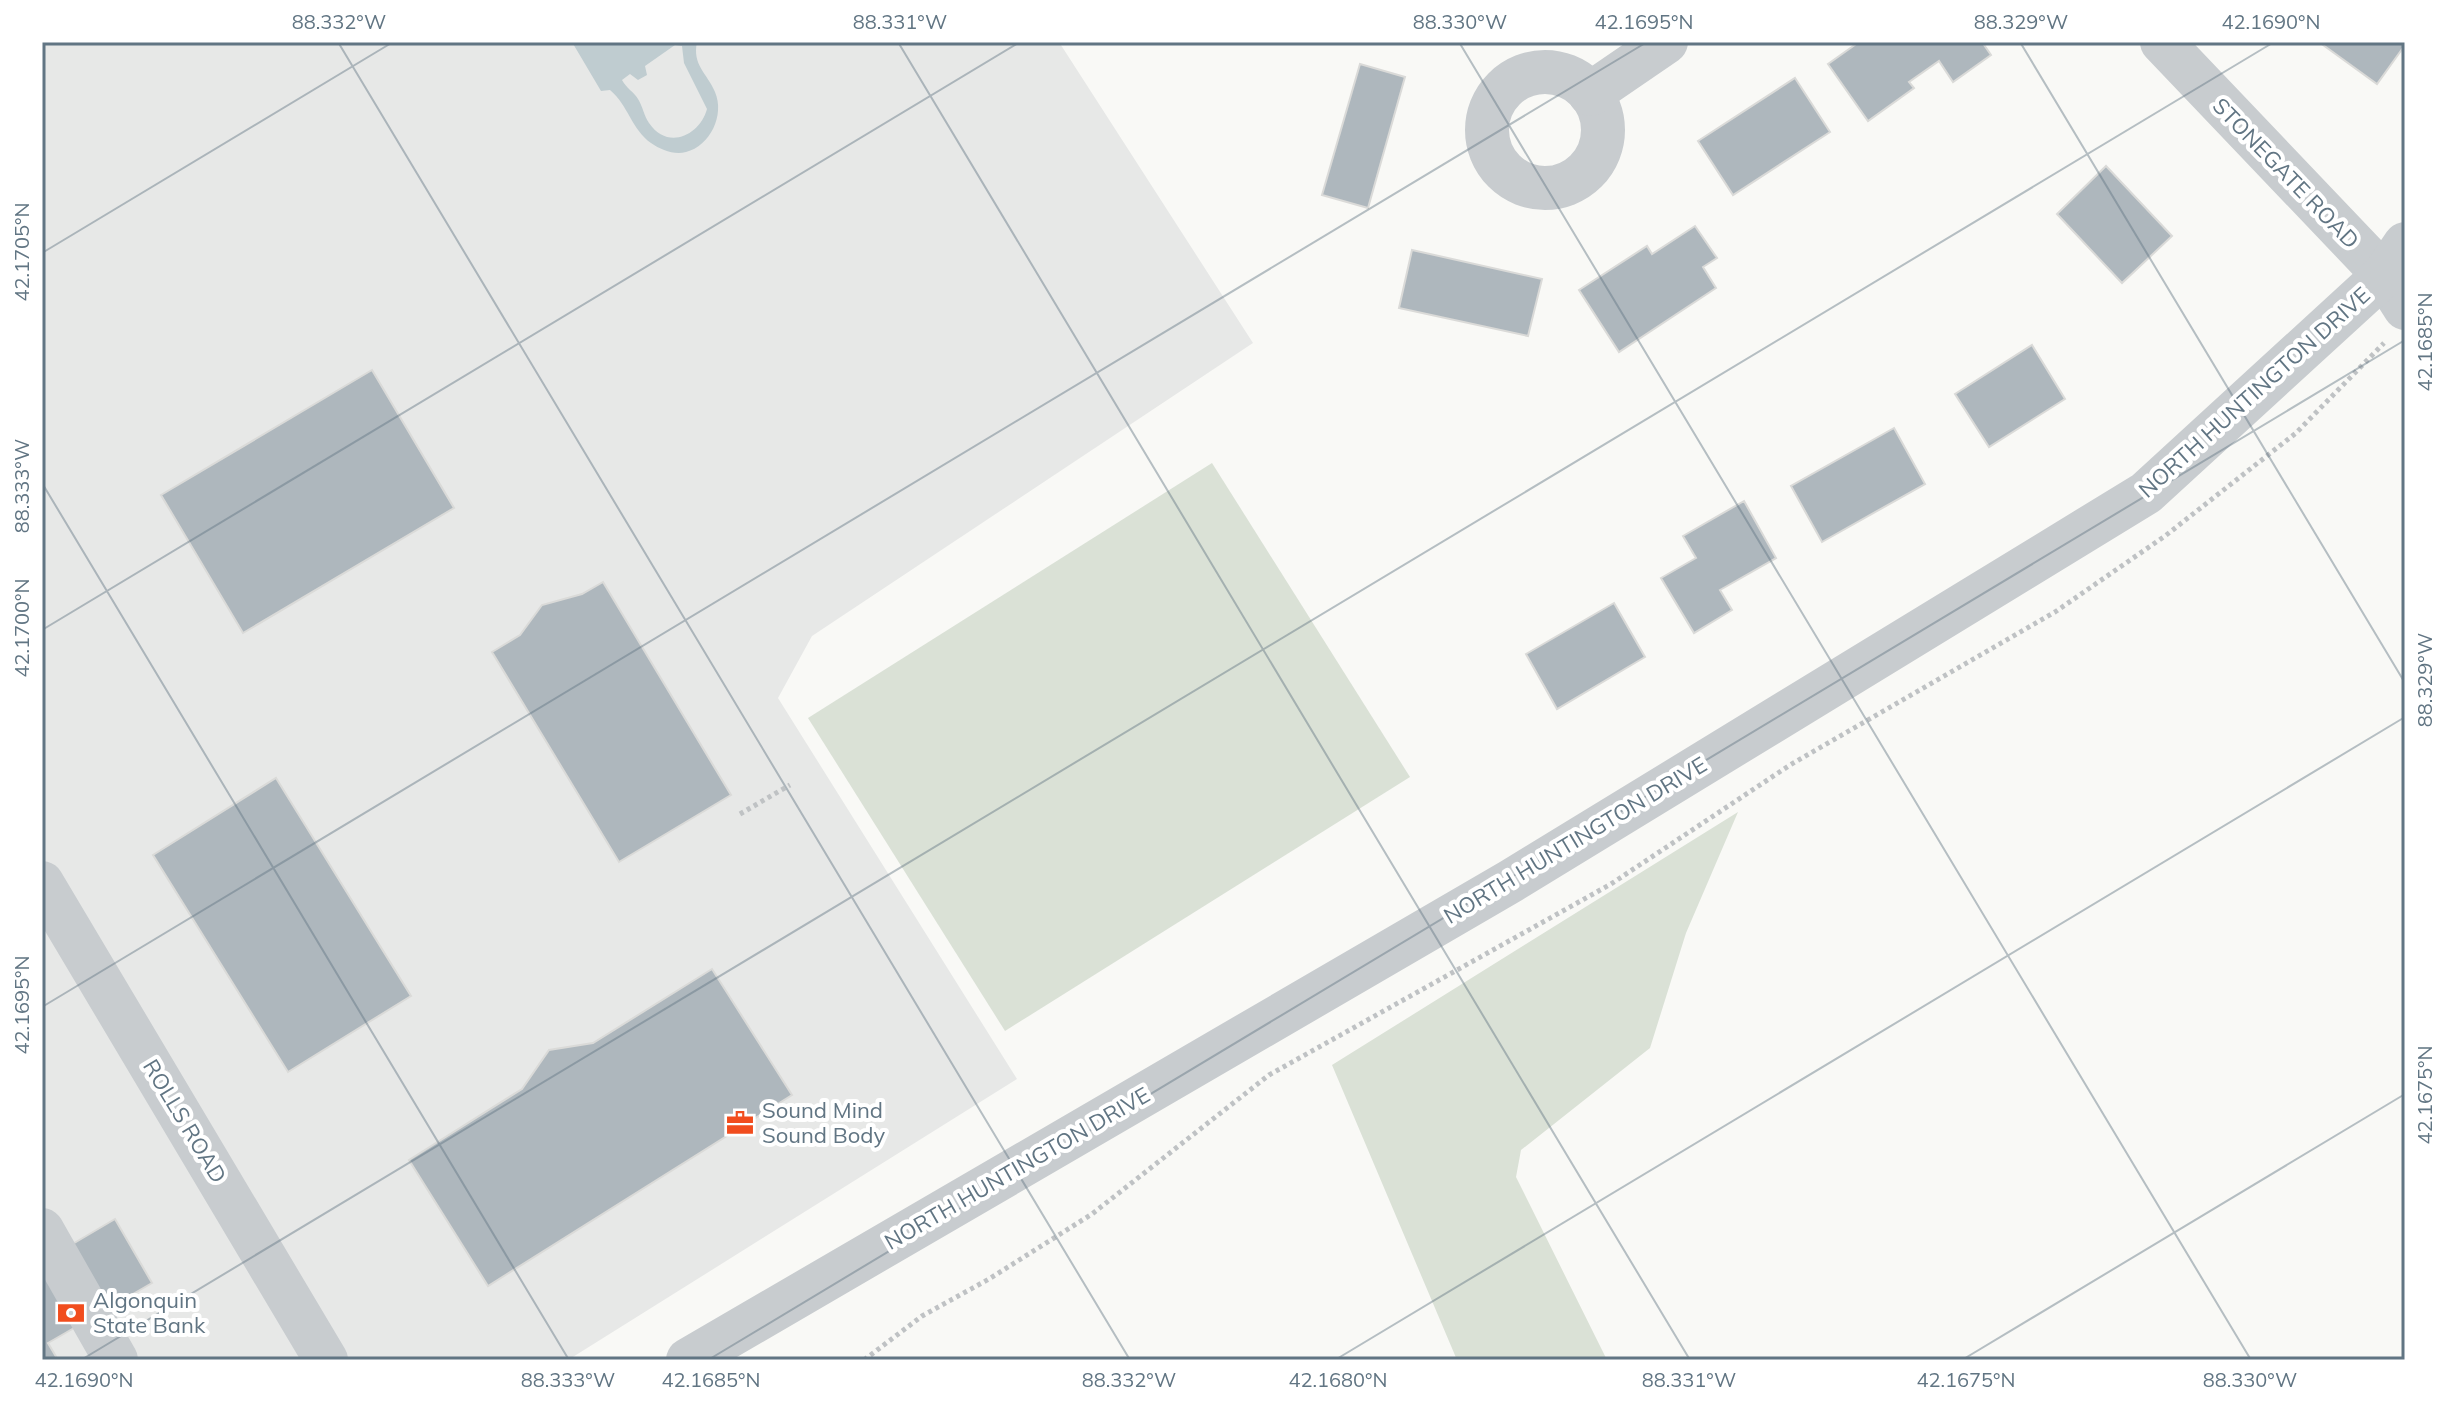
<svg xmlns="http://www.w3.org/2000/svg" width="2447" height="1402" viewBox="0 0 2447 1402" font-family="Mulish,sans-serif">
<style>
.built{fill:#e7e8e7}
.green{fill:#dae1d6}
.water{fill:#bfccd0;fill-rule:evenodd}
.building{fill:#aeb7bd;stroke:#dadad8;stroke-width:2}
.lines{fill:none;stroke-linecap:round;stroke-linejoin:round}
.path{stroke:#bfc2c4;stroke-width:5;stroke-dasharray:4 4;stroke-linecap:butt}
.minor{stroke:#c8cccf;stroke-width:44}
.ticks{fill:none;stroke:#617583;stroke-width:2;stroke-opacity:0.45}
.labels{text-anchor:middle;stroke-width:8;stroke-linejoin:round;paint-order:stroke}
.street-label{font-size:22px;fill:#617583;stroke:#fff}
.poi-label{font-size:22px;fill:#617583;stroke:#fff;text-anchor:start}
.neatline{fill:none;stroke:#617583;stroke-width:3}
.ticks-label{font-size:20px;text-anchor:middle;fill:#617583}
</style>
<rect width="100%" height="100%" fill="#f9f9f6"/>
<!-- built -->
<polygon class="built" points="42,42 1059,42 1253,343 812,636 778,698 1017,1079 568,1360 42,1360"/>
<!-- green -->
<g class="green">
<polygon points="1212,463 1410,777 1005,1031 808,718"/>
<polygon points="1738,812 1686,933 1650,1048 1521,1150 1516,1177 1607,1360 1457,1360 1332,1065"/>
</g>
<!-- water -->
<path class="water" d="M572 42H697C692 65 707 73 715 92 725 115 710 146 686 152 674 155 661 150 651 143 632 130 628 105 610 90L601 91ZM675 45 682 46 684 63 707 109C700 135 668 151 649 123 644 116 643 107 638 99 634 92 626 88 622 80L630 74 638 80 647 75 645 66Z"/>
<!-- building -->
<g class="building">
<polygon points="1859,42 1982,42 1991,55 1953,82 1939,61 1909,82 1914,88 1868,121 1828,64"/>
<polygon points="2319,42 2405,42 2405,45 2377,84"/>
<polygon points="1360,64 1405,77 1368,208 1322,195"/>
<polygon points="1795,78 1830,132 1733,195 1698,141"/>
<polygon points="2106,166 2172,236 2122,283 2057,214"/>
<polygon points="1695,226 1717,258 1703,267 1716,288 1619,352 1579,290 1647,246 1652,254"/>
<polygon points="1412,250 1542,279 1528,336 1399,308"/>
<polygon points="2032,345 2065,399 1989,447 1955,394"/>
<polygon points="372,370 454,508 243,633 161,495"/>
<polygon points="1894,428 1925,484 1822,542 1791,486"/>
<polygon points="1744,501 1776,558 1720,590 1732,610 1694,633 1661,578 1696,558 1683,536"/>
<polygon points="603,582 731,795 619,862 492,652 520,635 542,605 582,594"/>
<polygon points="1614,603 1645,657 1557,709 1526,654"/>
<polygon points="276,778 411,996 288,1072 153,855"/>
<polygon points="712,969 792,1095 488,1286 409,1160 522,1089 549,1050 593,1043"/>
<polygon points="115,1219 152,1283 48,1343 58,1360 42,1360 42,1262"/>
</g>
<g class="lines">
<!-- path -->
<g class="path">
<polyline points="740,814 790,785"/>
<polyline points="864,1360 922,1316 989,1279 1092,1214 1269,1075 1611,884 1790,765 2055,612 2165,536 2296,433 2384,343"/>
</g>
<!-- minor -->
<g class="minor">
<polyline points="2162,42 2384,275 2405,308"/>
<circle cx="1545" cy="130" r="58"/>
<polyline points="1590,94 1666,42"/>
<polyline points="42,883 326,1360"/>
<polyline points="42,1230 116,1360"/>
<polyline points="688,1360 1511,881 2146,493 2384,275 2405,244"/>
</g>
</g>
<!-- ticks -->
<path class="ticks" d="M338 42 1130 1360M898 42 1690 1360M1459 42 2251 1360M2020 42 2405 683M42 253 393 42M42 483 569 1360M42 630 1020 42M42 1007 1647 42M81 1360 2274 42M708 1360 2405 340M1335 1360 2405 717M1962 1360 2405 1094"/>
<!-- icons -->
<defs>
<g id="office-bare" transform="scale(2.16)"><path d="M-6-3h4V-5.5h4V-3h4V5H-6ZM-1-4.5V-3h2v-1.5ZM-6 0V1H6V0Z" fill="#f14d1e" stroke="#fff" stroke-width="2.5" paint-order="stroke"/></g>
<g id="bank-bare" transform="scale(2.16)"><path d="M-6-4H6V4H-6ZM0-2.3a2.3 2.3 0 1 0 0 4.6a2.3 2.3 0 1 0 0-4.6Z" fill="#f14d1e" stroke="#fff" stroke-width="2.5" paint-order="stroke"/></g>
</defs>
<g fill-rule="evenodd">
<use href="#office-bare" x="740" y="1123"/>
<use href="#bank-bare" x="71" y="1313"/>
</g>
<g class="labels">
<!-- street labels -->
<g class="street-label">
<text transform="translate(2286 173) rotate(46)" y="8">STONEGATE ROAD</text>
<text transform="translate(2254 392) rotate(-42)" y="8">NORTH HUNTINGTON DRIVE</text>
<text transform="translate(1575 840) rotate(-31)" y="8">NORTH HUNTINGTON DRIVE</text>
<text transform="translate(185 1121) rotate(59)" y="8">ROLLS ROAD</text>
<text transform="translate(1017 1168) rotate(-30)" y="8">NORTH HUNTINGTON DRIVE</text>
</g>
<!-- poi labels -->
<g class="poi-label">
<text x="762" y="1118">Sound Mind<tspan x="762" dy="25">Sound Body</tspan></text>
<text x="93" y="1308">Algonquin<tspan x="93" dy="25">State Bank</tspan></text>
</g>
</g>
<!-- border -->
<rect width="2447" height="1402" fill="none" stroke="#ffffff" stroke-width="88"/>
<rect x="44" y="44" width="2359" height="1314" class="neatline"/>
<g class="ticks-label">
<text x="339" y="29">88.332°W</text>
<text x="900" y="29">88.331°W</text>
<text x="1460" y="29">88.330°W</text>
<text x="1644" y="29">42.1695°N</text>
<text x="2021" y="29">88.329°W</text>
<text x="2271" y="29">42.1690°N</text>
<text transform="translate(22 252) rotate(-90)" y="7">42.1705°N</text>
<text transform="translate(2425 342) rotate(-90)" y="7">42.1685°N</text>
<text transform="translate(22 486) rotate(-90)" y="7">88.333°W</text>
<text transform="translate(22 628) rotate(-90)" y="7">42.1700°N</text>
<text transform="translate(2425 680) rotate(-90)" y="7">88.329°W</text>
<text transform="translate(22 1005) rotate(-90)" y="7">42.1695°N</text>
<text transform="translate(2425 1095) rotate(-90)" y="7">42.1675°N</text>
<text x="84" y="1387">42.1690°N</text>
<text x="568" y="1387">88.333°W</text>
<text x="711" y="1387">42.1685°N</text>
<text x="1129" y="1387">88.332°W</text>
<text x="1338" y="1387">42.1680°N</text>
<text x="1689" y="1387">88.331°W</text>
<text x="1966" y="1387">42.1675°N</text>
<text x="2250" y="1387">88.330°W</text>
</g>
</svg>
